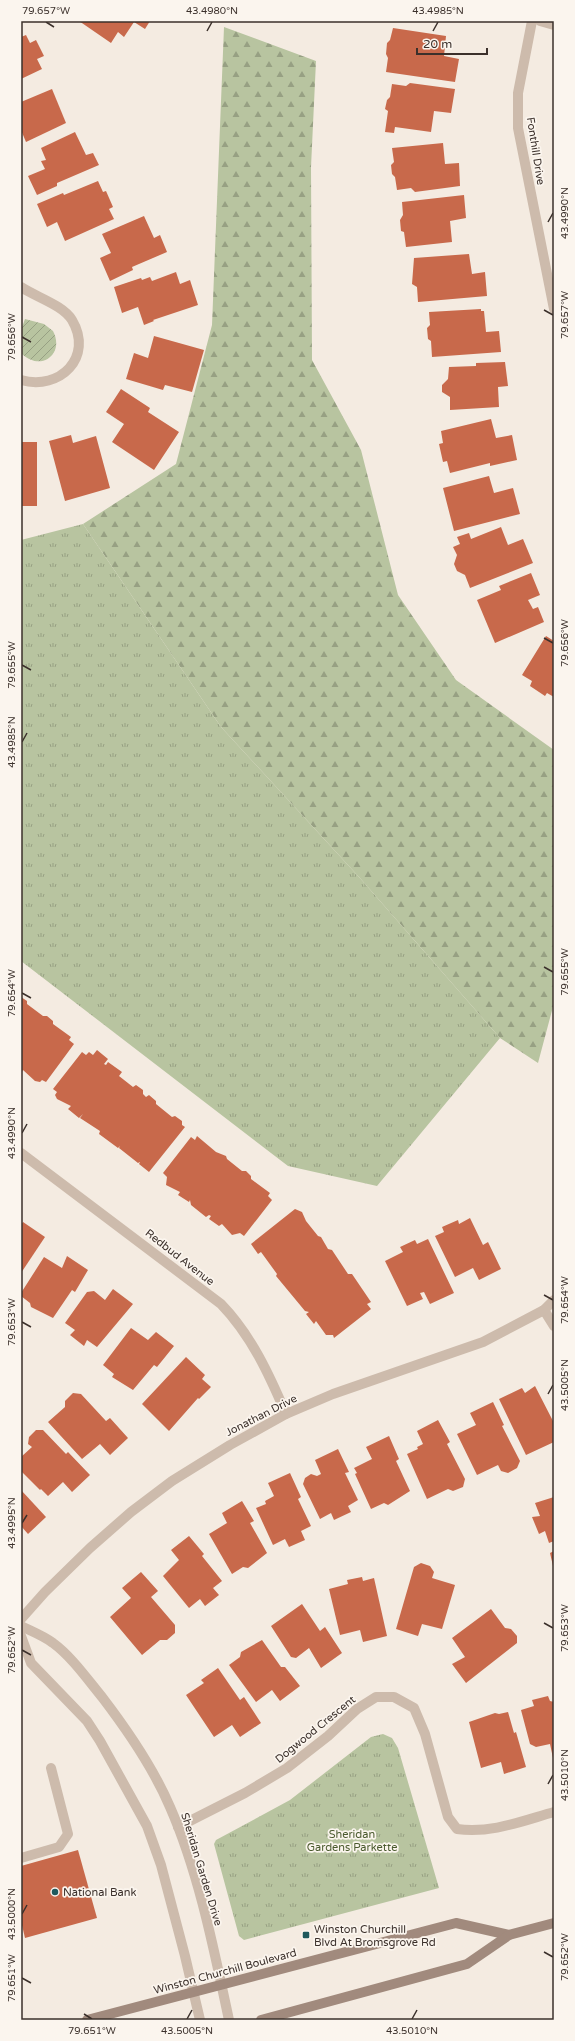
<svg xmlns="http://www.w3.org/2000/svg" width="575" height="2041" viewBox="0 0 575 2041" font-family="'Varela Round',sans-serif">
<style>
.forest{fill:url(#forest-firs)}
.park{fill:url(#park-tufts)}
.garden{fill:url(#garden-furrows)}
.building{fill:#c8694b}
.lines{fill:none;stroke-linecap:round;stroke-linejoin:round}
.service{stroke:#cdbbac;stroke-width:10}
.minor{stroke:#cdbbac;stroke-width:10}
.tertiary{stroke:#cdbbac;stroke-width:10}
.secondary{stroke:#a18a7d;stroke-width:10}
.ticks{fill:none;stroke:#3b302b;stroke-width:1.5}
.poi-dot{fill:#1f5a5e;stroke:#fbf5ee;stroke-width:1.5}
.labels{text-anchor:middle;stroke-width:3.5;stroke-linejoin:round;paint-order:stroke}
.street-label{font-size:11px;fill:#3b302b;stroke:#fbf5ee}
.park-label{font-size:11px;fill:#4a5a2e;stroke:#fbf5ee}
.poi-label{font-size:11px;fill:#3b302b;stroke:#fbf5ee;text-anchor:start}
.neatline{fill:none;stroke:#3b302b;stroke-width:1.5}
.ticks-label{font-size:10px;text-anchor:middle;fill:#3b302b}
</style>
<defs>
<pattern id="forest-firs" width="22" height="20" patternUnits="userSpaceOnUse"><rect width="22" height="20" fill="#b8c4a0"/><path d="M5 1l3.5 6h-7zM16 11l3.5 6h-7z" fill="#97a083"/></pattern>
<pattern id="park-tufts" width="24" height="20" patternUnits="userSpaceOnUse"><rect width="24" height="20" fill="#b8c4a0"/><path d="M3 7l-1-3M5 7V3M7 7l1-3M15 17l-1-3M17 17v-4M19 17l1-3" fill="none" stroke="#97a083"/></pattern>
<pattern id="garden-furrows" width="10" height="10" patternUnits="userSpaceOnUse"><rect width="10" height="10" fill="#b8c4a0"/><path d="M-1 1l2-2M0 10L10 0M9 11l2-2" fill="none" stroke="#97a083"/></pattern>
</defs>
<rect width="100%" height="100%" fill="#f4ebe1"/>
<!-- forest -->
<polygon class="forest" points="224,27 316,61 311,167 312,360 361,450 398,595 456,680 554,750 554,1003 538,1063 500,1038 359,877 221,727 83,524 176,464 212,325"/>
<!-- park -->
<g class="park">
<polygon points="83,524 221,727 359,877 500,1038 377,1186 288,1166 21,961 21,540"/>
<polygon points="383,1734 392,1738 398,1748 439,1888 244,1940 239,1936 214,1844 216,1840 290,1800 371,1737"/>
</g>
<!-- garden -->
<path class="garden" d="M25 319 44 324 53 331C65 354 41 372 22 354L21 330Z"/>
<!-- building -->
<g class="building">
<polygon points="79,21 150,21 145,29 134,22 124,37 118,32 111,43"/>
<polygon points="393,28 446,36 444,56 459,59 455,82 386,72 388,58 386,54 387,43 390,40"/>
<polygon points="26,35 30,43 36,40 44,56 37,59 42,69 21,79 21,37"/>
<polygon points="410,83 455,89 451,113 434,111 431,132 395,127 394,133 385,132 388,111 385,109 387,100 390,97 392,84 406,86"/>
<polygon points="52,89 66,123 26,142 21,130 21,102"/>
<polygon points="75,132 86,155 93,153 99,165 57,183 57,186 37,195 28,176 45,169 41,161 46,160 41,148"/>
<polygon points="443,143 445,164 459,163 460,186 415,192 411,188 397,190 395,177 392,174 391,165 394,162 392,148"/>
<polygon points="98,181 103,192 106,191 113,207 109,209 114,219 65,241 57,222 47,227 37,204 63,193 64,195"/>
<polygon points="464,195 466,218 450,221 452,242 406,247 404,232 401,231 400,220 403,215 402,202"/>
<polygon points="144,216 154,238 160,235 167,252 132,267 133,270 110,281 100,258 111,253 102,234"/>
<polygon points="469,254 472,274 485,272 487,296 418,302 417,287 412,284 414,258"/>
<polygon points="176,272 180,284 190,280 198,305 153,320 154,321 144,325 138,307 122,313 114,287 141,278 142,280 150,277 152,281"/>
<polygon points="481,309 481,311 484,311 486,332 499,331 501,352 432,357 431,341 428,339 427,328 430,325 429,312"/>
<polygon points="154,336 204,350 192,392 165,385 163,390 126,379 134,353 148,358"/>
<polygon points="505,362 508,386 498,387 499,407 450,410 450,397 442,392 442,385 448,379 449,367 476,366 476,363"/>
<polygon points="121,389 150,408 148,412 179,432 154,470 112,442 124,424 106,412"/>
<polygon points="491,419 496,438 512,435 517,460 490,466 490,463 450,473 447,461 443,462 439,444 443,443 441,431"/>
<polygon points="71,435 73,443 96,436 110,488 65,501 49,441"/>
<rect x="21" y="442" width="16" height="64"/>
<polygon points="489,476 494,493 513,488 520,514 454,531 443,488"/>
<polygon points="501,527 508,545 523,539 533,563 470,588 465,575 457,571 454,564 457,555 453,547 460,544 457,537 469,533 471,539"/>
<polygon points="531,573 540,595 528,600 533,609 538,607 544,622 495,643 477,600 501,590 499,586"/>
<polygon points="546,636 554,641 554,697 547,693 545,696 530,686 532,681 522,675"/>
<polygon points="21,997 27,1001 27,1004 43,1016 47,1016 53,1021 53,1024 71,1037 69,1040 74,1044 46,1082 42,1080 40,1082 35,1081 23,1070 21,1074"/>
<polygon points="97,1050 108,1059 104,1064 106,1065 108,1062 122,1072 119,1076 133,1087 136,1085 143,1090 143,1094 146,1097 149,1095 156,1101 156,1104 172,1117 175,1116 182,1121 182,1125 185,1127 149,1172 139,1164 140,1162 138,1163 119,1148 120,1146 118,1148 99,1134 100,1131 80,1118 83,1114 79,1118 68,1109 71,1106 57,1099 55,1095 57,1092 53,1089 82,1052 86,1055 89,1052 93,1055"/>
<polygon points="197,1136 216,1152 226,1156 227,1159 242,1171 246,1171 251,1176 251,1179 270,1193 268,1196 272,1200 244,1236 240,1233 232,1235 222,1224 219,1226 209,1219 211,1216 209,1215 206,1217 191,1205 190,1200 189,1202 178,1195 180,1192 166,1185 167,1177 163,1173 191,1137 195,1140"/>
<polygon points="295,1209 302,1212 306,1221 318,1236 321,1237 328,1249 332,1250 348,1274 352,1274 371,1302 367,1304 371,1309 334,1338 333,1335 326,1335 316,1321 314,1324 306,1314 309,1312 305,1311 276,1276 277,1274 261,1252 258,1254 251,1244"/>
<polygon points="470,1218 483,1245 488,1242 501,1269 479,1280 473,1268 455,1277 435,1236 444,1232 442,1227 458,1220 459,1224"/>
<polygon points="23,1222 45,1237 21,1273 21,1225"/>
<polygon points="428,1239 454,1293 430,1304 424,1292 420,1293 423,1299 407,1306 385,1261 403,1252 400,1247 415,1240 417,1244"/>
<polygon points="67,1256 88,1270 75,1292 72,1290 53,1318 31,1307 30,1303 21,1296 21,1293 44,1257 62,1268"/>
<polygon points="113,1289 133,1304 97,1347 87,1340 84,1346 70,1335 75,1330 65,1323 87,1292 94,1291 105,1300"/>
<polygon points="131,1328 148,1340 156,1332 174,1346 157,1367 154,1365 133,1390 112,1377 114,1374 103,1365"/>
<polygon points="186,1357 205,1375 202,1379 211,1387 199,1399 198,1398 169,1431 142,1404"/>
<polygon points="535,1386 554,1423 554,1442 526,1455 499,1399 522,1388 525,1393"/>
<polygon points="73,1393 81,1394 106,1421 110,1418 128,1438 110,1455 100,1444 82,1459 48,1422 65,1407 65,1401"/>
<polygon points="493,1402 504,1425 502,1426 520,1461 517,1468 508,1473 501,1471 498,1465 477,1475 457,1434 476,1425 470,1413"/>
<polygon points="438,1420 450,1442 447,1444 465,1479 463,1487 453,1491 448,1489 427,1499 407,1454 418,1449 417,1447 423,1444 417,1431"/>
<polygon points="36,1430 43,1430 66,1454 68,1452 90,1475 72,1492 63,1482 48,1496 41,1489 40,1490 21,1471 21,1457 32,1447 28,1444 29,1437"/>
<polygon points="389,1436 399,1459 396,1461 410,1491 388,1505 384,1503 371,1509 355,1474 357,1473 354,1468 372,1459 366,1447"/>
<polygon points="338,1449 349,1472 345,1473 358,1500 348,1506 351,1512 334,1520 331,1513 320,1519 303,1484 305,1478 311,1474 317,1476 321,1474 315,1460"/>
<polygon points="290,1473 301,1497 298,1499 311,1526 301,1531 305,1540 289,1547 285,1539 273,1545 256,1508 266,1504 265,1501 274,1496 268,1483"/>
<polygon points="21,1490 46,1517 28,1534 21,1526"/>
<polygon points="554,1497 554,1541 549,1543 545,1531 539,1534 532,1517 540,1516 535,1503"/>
<polygon points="242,1501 254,1521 250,1523 267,1553 248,1568 243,1567 232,1574 209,1534 227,1523 222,1513"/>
<polygon points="189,1536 204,1554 202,1556 222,1581 213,1588 219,1595 205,1606 200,1599 189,1608 163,1576 179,1560 171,1550"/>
<polygon points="554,1551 554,1566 553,1566 550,1553"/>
<polygon points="421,1563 430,1566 434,1572 432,1578 455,1585 442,1629 422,1624 418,1636 396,1629 414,1567"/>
<polygon points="141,1572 158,1591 151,1597 175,1625 175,1633 167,1640 160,1640 142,1655 110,1617 131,1598 122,1588"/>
<polygon points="362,1577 363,1581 374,1578 387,1636 363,1642 360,1630 340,1635 329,1589 348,1584 347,1580"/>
<polygon points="302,1604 320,1631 325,1627 342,1653 321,1668 309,1648 296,1658 291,1657 271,1626"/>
<polygon points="491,1609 505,1628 511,1629 517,1636 517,1643 466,1683 452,1664 465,1657 452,1638"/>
<polygon points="262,1640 281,1667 285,1667 300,1686 280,1701 272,1690 256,1702 229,1665 240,1657 241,1652"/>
<polygon points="218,1668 240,1700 244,1697 261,1723 240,1737 232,1725 214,1737 186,1695 204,1683 201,1680"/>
<polygon points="548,1696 550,1701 554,1702 553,1758 550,1744 536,1747 530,1744 521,1710 534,1706 532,1700"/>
<polygon points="508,1712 514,1733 516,1732 526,1767 504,1774 501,1762 481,1768 469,1722 495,1713 499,1714"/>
<polygon points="78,1850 97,1918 25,1938 21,1921 21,1866"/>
</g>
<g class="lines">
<!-- service -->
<polyline class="service" points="21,1858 59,1847 68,1834 51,1768"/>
<!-- minor -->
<g class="minor">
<polyline points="532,21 518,93 518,128 554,309"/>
<polyline points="540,21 554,25"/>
<path d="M21 287C36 297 63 305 72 320 94 357 60 391 21 380"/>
<path d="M21 1153 221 1304C251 1335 269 1374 286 1414"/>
<polyline points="544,1310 554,1326"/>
<polyline points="21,1619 45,1592 90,1548 131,1512 172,1481 230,1445 286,1414 333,1394 483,1342 544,1310 554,1300"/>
<path d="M178 1827 245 1793 287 1768 328 1736 357 1709 376 1697H394L414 1708 425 1734 448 1817 457 1829C490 1834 522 1821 554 1812"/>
</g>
<!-- tertiary -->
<g class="tertiary">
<path d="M21 1626C31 1631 44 1636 53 1643 71 1656 88 1680 102 1697 128 1731 153 1767 170 1807 199 1873 214 1950 229 2020"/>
<polyline points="21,1636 31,1663 87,1721 100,1741 147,1826 161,1865 185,1956 200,2020"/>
</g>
<!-- secondary -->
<g class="secondary">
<polyline points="87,2020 456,1923 509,1935"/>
<polyline points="261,2020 467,1964 509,1935 554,1923"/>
</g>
</g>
<!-- ticks -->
<path class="ticks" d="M46 22 54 27M207 31 212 22M433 31 438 22M548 222 553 213M544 310 553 315M22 337 31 342M544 638 553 643M22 665 31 670M22 742 27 733M544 967 553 972M22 993 31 998M22 1133 27 1124M544 1295 553 1300M22 1322 31 1327M548 1394 553 1385M22 1523 27 1515M544 1623 553 1628M22 1650 31 1655M548 1784 553 1775M22 1914 27 1905M544 1952 553 1957M22 1978 31 1983M84 2014 92 2019M187 2019 192 2010M412 2019 417 2010"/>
<!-- markers -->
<g class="poi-dot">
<circle cx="55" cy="1892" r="4"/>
<rect x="302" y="1931" width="8" height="8" rx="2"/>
</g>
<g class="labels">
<!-- street labels -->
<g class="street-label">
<text transform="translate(536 151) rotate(81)" y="4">Fonthill Drive</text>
<text transform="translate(180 1257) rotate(38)" y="4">Redbud Avenue</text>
<text transform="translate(261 1415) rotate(-27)" y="4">Jonathan Drive</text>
<text transform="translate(315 1729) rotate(-39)" y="4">Dogwood Crescent</text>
<text transform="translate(202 1869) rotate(73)" y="4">Sheridan Garden Drive</text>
<text transform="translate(225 1971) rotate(-15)" y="4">Winston Churchill Boulevard</text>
</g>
<!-- park labels -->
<g class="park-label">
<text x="352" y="1838">Sheridan<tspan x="352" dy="13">Gardens Parkette</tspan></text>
</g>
<!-- poi labels -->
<g class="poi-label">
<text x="63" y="1896">National Bank</text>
<text x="314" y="1933">Winston Churchill<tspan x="314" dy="13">Blvd At Bromsgrove Rd</tspan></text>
</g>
</g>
<!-- border -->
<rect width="575" height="2041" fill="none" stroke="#fbf5ee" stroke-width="44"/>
<!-- scale -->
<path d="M417 48v6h70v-6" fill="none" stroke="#3b302b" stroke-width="2"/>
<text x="423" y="48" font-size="12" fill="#3b302b" stroke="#fbf5ee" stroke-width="3" paint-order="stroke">20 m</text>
<rect x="22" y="22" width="531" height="1997" class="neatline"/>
<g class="ticks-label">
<text x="46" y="14">79.657°W</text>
<text x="212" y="14">43.4980°N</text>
<text x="438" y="14">43.4985°N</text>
<text transform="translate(564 213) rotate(-90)" y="4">43.4990°N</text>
<text transform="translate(564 315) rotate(-90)" y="4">79.657°W</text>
<text transform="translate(11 337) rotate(-90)" y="4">79.656°W</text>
<text transform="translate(564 643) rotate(-90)" y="4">79.656°W</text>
<text transform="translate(11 665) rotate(-90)" y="4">79.655°W</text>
<text transform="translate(11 742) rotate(-90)" y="4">43.4985°N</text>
<text transform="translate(564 972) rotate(-90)" y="4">79.655°W</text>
<text transform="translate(11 993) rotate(-90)" y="4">79.654°W</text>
<text transform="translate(11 1133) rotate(-90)" y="4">43.4990°N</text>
<text transform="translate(564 1300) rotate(-90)" y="4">79.654°W</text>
<text transform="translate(11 1322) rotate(-90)" y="4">79.653°W</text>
<text transform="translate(564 1385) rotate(-90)" y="4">43.5005°N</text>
<text transform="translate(11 1523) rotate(-90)" y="4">43.4995°N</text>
<text transform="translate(564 1628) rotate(-90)" y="4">79.653°W</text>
<text transform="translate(11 1650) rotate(-90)" y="4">79.652°W</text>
<text transform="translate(564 1775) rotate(-90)" y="4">43.5010°N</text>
<text transform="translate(11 1914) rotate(-90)" y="4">43.5000°N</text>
<text transform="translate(564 1957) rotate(-90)" y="4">79.652°W</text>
<text transform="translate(11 1978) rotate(-90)" y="4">79.651°W</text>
<text x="92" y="2034">79.651°W</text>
<text x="187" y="2034">43.5005°N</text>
<text x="412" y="2034">43.5010°N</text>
</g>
</svg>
